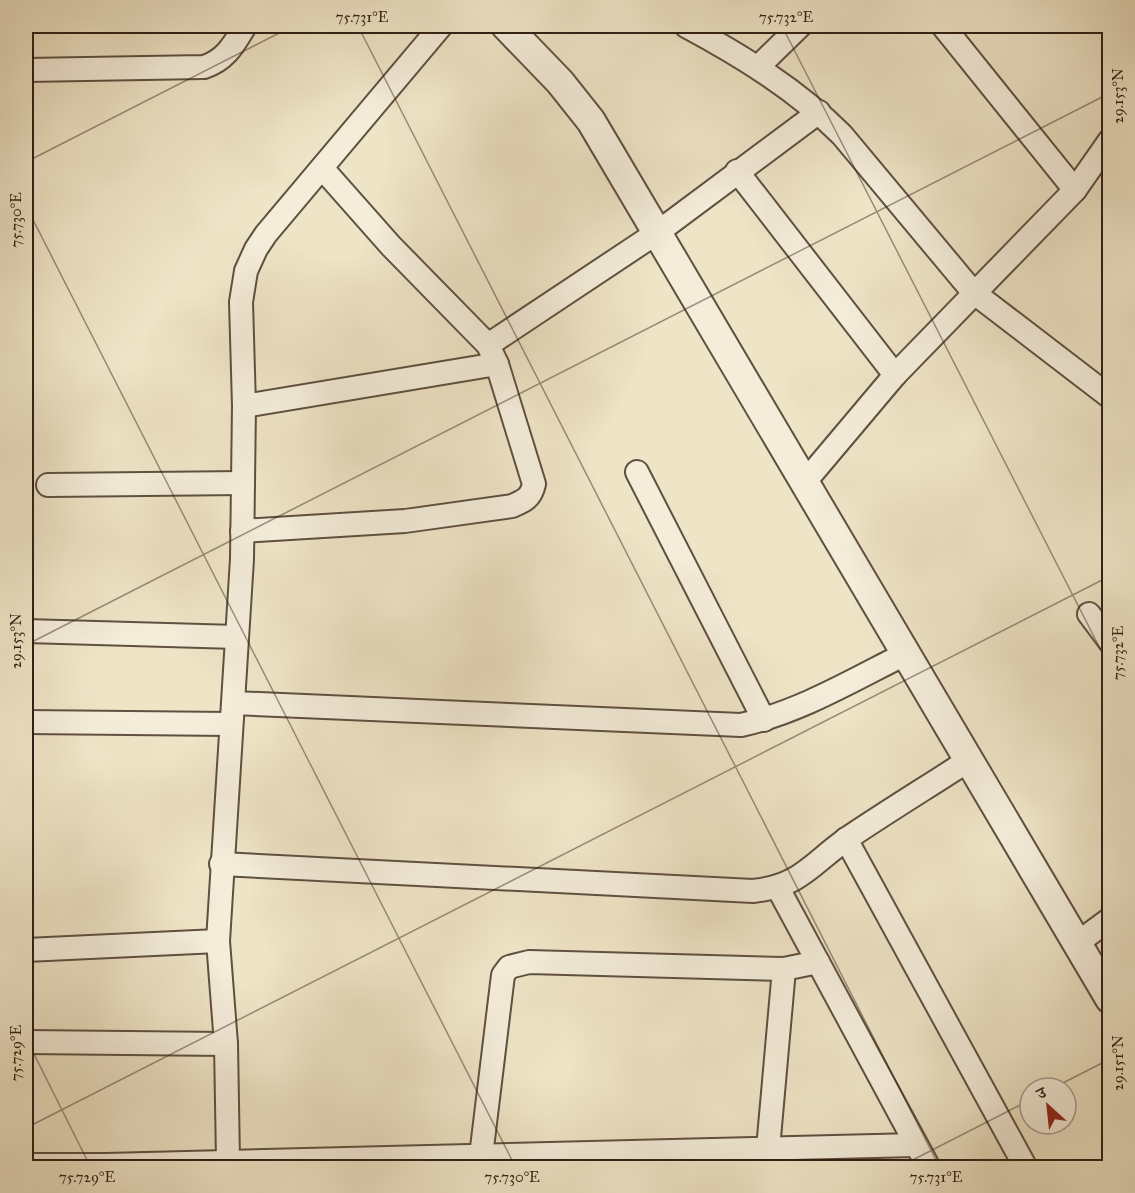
<svg xmlns="http://www.w3.org/2000/svg" width="1135" height="1193" viewBox="0 0 1135 1193" font-family="'IM FELL Great Primer','Noto Serif Devanagari',serif">
<style>
.lines{fill:none;stroke-linecap:round;stroke-linejoin:round}
.minor-casing{stroke:#5f5041;stroke-width:26}
.tertiary-casing{stroke:#5f5041;stroke-width:32}
.minor{stroke:#f4edda;stroke-width:22}
.tertiary{stroke:#f4edda;stroke-width:28}
.ticks{fill:none;stroke:#2f1e15;stroke-width:1.5;stroke-opacity:0.45}
.neatline{fill:none;stroke:#2f1e15;stroke-width:2}
.ticks-label{font-size:15px;text-anchor:middle;fill:#2f1e15}
</style>
<rect width="100%" height="100%" fill="#eee4c6"/>
<filter id="stains"><feTurbulence type="fractalNoise" baseFrequency=".00333" numOctaves="4"/><feColorMatrix values="0 0 0 0 .2 0 0 0 0 .09 0 0 0 0 .02 0 0 0 .5 -.17"/></filter>
<radialGradient id="worn" r=".72"><stop offset=".6" stop-color="#630" stop-opacity="0"/><stop offset="1" stop-color="#630" stop-opacity=".3"/></radialGradient>
<g class="lines">
<!-- minor casing -->
<g class="minor-casing">
<g id="minor">
<path d="M686 26C742 56 797 90 842 135L973 292 1110 397"/>
<polyline points="943,26 1075,190"/>
<polyline points="758,67 800,26"/>
<path d="M26 70 204 67C226 60 234 44 245 26"/>
<polyline points="737,171 895,375"/>
<polyline points="488,345 658,232 819,112"/>
<polyline points="244,406 497,364"/>
<polyline points="637,472 764,720"/>
<polyline points="804,483 895,375 1075,190 1110,140"/>
<polyline points="48,485 243,483"/>
<path d="M242 531 405 521 512 506C524 501 531 498 534 484L497 364 488 345 391 246 322 168"/>
<polyline points="1089,614 1110,642"/>
<polyline points="26,631 237,637"/>
<path d="M234 703 741 725C800 712 853 680 907 653"/>
<polyline points="26,722 231,724"/>
<polyline points="846,839 1026,1168"/>
<path d="M221 864 753 891C801 886 811 864 848 838 888 811 929 786 969 760"/>
<polyline points="778,888 929,1168"/>
<polyline points="1076,944 1110,919"/>
<polyline points="26,950 218,941"/>
<polyline points="26,1042 226,1044"/>
<polyline points="768,1149 784,969"/>
<polyline points="481,1156 503,975 509,967 529,962 784,969 818,962"/>
<polyline points="228,1161 226,1044 218,941 242,559 244,406 241,302 246,271 256,249 266,234 441,26"/>
<polyline points="26,1165 106,1165 916,1145"/>
</g>
</g>
<!-- tertiary casing -->
<g class="tertiary-casing">
<polyline id="tertiary" points="506,26 560,82 591,121 1110,999"/>
</g>
<!-- minor -->
<use href="#minor" class="minor"/>
<!-- tertiary -->
<use href="#tertiary" class="tertiary"/>
</g>
<!-- ticks -->
<path class="ticks" d="M358 26 940 1168M782 26 1110 668M26 162 293 26M26 206 516 1168M26 645 1110 93M26 1038 91 1168M1053 1088 1110 1059M26 1128 1110 576M897 1168 1030 1100"/>
<!-- margin -->
<rect width="1135" height="1193" fill="none" stroke="#eee4c6" stroke-width="66"/>
<!-- north arrow -->
<g transform="translate(1048 1106) rotate(333)"><circle r="28" fill="#f4edda" stroke="#a59a8b" stroke-width="1.5"/>
<path d="M0-4.5L10 22L0 15L-10 22Z" fill="#8f2418"/>
<text y="-9" font-size="16" font-weight="bold" text-anchor="middle" fill="#2f1e15">उ</text>
</g>
<rect x="33" y="33" width="1069" height="1127" class="neatline"/>
<g class="ticks-label">
<text x="362" y="22">75.731°E</text>
<text x="786" y="22">75.732°E</text>
<text transform="translate(1118 96) rotate(-90)" y="5">29.153°N</text>
<text transform="translate(16 220) rotate(-90)" y="5">75.730°E</text>
<text transform="translate(16 641) rotate(-90)" y="5">29.153°N</text>
<text transform="translate(1118 653) rotate(-90)" y="5">75.732°E</text>
<text transform="translate(16 1053) rotate(-90)" y="5">75.729°E</text>
<text transform="translate(1118 1063) rotate(-90)" y="5">29.151°N</text>
<text x="87" y="1182">75.729°E</text>
<text x="512" y="1182">75.730°E</text>
<text x="936" y="1182">75.731°E</text>
</g>
<rect width="100%" height="100%" filter="url(#stains)"/>
<rect width="100%" height="100%" fill="url(#worn)"/>
</svg>
